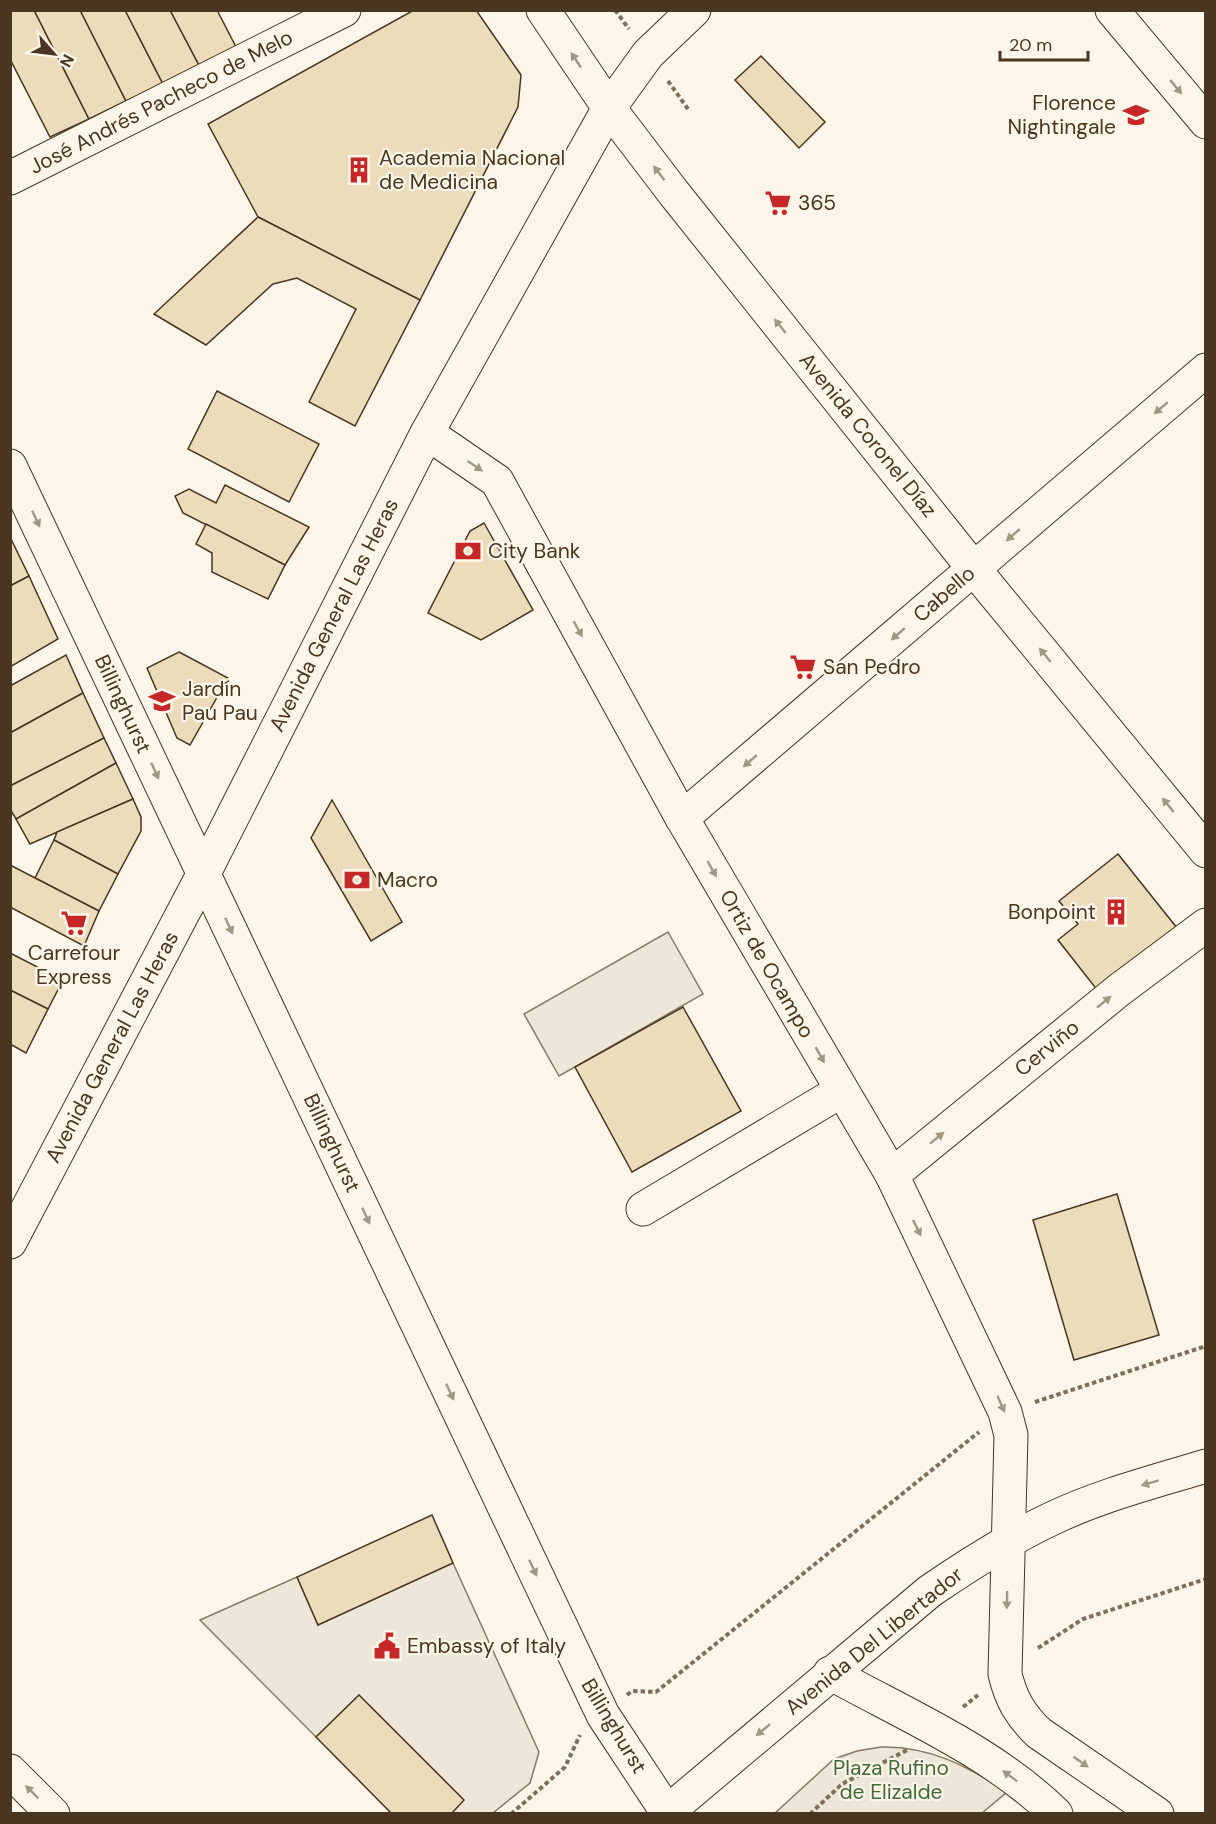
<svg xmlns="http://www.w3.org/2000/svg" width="1216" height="1824" viewBox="0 0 1216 1824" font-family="'DM Sans',sans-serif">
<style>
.green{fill:#ede6d9;stroke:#887966;stroke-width:1.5}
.building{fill:#ecdcbc;stroke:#4a3520;stroke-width:1.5}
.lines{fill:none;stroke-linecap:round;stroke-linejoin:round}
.minor-casing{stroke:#4a3520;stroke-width:35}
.major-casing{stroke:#4a3520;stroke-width:35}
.path{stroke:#7f6f5c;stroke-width:4;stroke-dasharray:4.5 3;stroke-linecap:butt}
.minor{stroke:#fbf6e9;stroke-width:33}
.major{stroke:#fbf6e9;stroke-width:33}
.oneway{fill:#a29684}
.labels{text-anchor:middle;stroke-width:4.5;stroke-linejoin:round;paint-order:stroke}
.street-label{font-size:21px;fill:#4a3520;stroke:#fbf6e9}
.poi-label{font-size:21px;fill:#4a3520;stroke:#fbf6e9;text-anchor:start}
.park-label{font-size:21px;fill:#436837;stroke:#fbf6e9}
</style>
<rect width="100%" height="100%" fill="#fbf6e9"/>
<!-- green -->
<g class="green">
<polygon points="668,932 703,994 559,1076 524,1014"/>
<polygon points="453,1563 539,1752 530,1783 493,1813 451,1813 359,1695 316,1737 200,1620 297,1577 318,1625"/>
<path d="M881 1747C930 1746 967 1766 1007 1792L982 1813 774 1814 834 1759 857 1751Z"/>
</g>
<!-- building -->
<g class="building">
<polygon points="10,10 34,10 89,119 50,137 10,59"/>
<polygon points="34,10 80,10 126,101 89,119"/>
<polygon points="80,10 125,10 163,84 126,101"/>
<polygon points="125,10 170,10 200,67 163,84"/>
<polygon points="170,10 217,10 237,49 200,67"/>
<polygon points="414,10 476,10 521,75 518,107 420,300 258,217 208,124"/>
<polygon points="761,56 825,122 799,148 735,80"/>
<polygon points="258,217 420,300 355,426 309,402 356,309 297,278 273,284 206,345 154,314"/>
<polygon points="217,391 319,444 289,502 188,449"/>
<polygon points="225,485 309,527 285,565 183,513 175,496 189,489 216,503"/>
<polygon points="484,523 533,610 481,640 428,613 470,531"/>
<polygon points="206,524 285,565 268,599 212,572 212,553 196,544"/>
<polygon points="10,537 29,576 10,586"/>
<polygon points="29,576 58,639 10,667 10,586"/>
<polygon points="179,652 228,678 190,745 177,738 147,668"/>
<polygon points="66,655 83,693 10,733 10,686"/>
<polygon points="83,693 104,738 10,786 10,733"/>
<polygon points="104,738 116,763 16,819 10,809 10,786"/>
<polygon points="116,763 133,799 30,844 16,819"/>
<polygon points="133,799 141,817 141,831 118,874 54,840 57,832"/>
<polygon points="332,800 402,922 371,941 311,838"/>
<polygon points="54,840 118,874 99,911 35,878"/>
<polygon points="1118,854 1177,928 1098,991 1058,940 1078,924 1059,901"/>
<polygon points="10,865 99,911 84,946 10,907"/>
<polygon points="10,953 63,980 48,1009 10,990"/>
<polygon points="10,990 48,1009 26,1053 10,1044"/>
<polygon points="683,1007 741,1111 632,1172 575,1067"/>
<polygon points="1117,1194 1159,1335 1074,1360 1033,1220"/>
<polygon points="432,1515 453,1563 318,1625 297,1577"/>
<polygon points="359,1695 464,1800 451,1814 392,1814 316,1737"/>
</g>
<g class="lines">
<!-- minor casing -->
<g class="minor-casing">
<g id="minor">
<polyline points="1112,10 1206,122"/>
<polyline points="10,178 344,10"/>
<path d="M427 433 497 481 682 818 892 1175 1005 1412 1011 1435 1005 1674C1011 1699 1020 1715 1039 1733L1157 1814"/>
<polyline points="10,466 603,1715 667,1812"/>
<polyline points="682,818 1206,370"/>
<polyline points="892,1175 1119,990 1206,925"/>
<polyline points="643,1209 841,1091"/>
<path d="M830 1673C906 1715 993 1752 1056 1814"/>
<polyline points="10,1771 53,1814"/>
</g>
</g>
<!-- major casing -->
<g class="major-casing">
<g id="major">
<polyline points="543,10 609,108 673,192 974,569 1206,851"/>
<polyline points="10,1242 204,873 427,433 609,108 648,54 694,10"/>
<path d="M665 1814 930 1591C968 1565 1007 1540 1049 1520 1098 1496 1153 1482 1206 1466"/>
</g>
</g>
<!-- path -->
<g class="path">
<polyline points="615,10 629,29"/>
<polyline points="668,81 688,109"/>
<polyline points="1035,1402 1206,1346"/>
<polyline points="1038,1648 1083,1619 1206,1579"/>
<polyline points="627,1695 632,1691 656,1692 979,1432"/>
<polyline points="963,1707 978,1695"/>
<polyline points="511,1814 565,1767 580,1735"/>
<polyline points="810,1814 842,1784 909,1749"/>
</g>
<!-- minor -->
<use href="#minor" class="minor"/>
<!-- major -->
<use href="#major" class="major"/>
</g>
<!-- one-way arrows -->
<defs><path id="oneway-solid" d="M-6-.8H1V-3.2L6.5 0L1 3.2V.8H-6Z" transform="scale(1.5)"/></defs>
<g class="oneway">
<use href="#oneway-solid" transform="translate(576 60) rotate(-124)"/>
<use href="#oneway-solid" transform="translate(1176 87) rotate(50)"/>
<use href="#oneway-solid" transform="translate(659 173) rotate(-127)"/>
<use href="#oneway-solid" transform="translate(780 326) rotate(-129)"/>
<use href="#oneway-solid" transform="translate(1161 408) rotate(139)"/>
<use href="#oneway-solid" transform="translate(475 466) rotate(34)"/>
<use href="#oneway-solid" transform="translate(36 519) rotate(65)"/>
<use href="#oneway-solid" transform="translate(1013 535) rotate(139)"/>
<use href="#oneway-solid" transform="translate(578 629) rotate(61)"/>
<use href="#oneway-solid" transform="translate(898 634) rotate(139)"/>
<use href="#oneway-solid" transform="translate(1045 655) rotate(-129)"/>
<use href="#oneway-solid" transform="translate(750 761) rotate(139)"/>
<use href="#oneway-solid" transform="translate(155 771) rotate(65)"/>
<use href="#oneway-solid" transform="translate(1168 805) rotate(-129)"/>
<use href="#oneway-solid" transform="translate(712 869) rotate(60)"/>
<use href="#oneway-solid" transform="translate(229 926) rotate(65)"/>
<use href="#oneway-solid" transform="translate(1104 1002) rotate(-39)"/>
<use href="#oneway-solid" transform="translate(820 1055) rotate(61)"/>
<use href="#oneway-solid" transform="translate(937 1138) rotate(-39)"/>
<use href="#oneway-solid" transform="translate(366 1216) rotate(65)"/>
<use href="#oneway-solid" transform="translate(917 1228) rotate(64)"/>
<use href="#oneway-solid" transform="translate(450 1392) rotate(65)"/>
<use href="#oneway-solid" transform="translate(1001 1404) rotate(66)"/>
<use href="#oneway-solid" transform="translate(1150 1483) rotate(163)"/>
<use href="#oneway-solid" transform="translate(533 1568) rotate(65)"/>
<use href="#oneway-solid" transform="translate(1007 1600) rotate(91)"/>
<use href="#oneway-solid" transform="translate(763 1730) rotate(140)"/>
<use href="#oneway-solid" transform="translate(1081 1762) rotate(35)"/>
<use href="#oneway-solid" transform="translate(1010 1776) rotate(-143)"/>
<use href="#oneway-solid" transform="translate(32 1792) rotate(-135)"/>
</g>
<!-- icons -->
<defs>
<g id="school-bare" transform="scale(2.07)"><path d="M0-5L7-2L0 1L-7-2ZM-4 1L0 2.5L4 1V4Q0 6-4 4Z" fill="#c62828" stroke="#fbf6e9" stroke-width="2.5" paint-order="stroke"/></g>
<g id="building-bare" transform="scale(2.07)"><path d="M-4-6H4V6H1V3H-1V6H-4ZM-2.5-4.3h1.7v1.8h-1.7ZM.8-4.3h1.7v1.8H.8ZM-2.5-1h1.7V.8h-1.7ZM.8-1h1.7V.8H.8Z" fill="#c62828" stroke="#fbf6e9" stroke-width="2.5" paint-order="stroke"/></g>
<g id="supermarket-bare" transform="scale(2.07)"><path d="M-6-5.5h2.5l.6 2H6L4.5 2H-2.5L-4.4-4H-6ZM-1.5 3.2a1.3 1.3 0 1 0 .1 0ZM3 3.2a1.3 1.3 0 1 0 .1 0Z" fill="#c62828" stroke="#fbf6e9" stroke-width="2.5" paint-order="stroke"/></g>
<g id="bank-bare" transform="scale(2.07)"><path d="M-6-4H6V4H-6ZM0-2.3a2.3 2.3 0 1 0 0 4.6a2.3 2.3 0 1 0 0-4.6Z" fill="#c62828" stroke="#fbf6e9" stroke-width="2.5" paint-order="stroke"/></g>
<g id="civic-bare" transform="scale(2.07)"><path d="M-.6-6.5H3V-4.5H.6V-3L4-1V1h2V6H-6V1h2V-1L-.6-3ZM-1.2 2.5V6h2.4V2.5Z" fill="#c62828" stroke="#fbf6e9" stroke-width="2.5" paint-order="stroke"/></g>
</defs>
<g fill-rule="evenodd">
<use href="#school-bare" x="1136" y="115"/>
<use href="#building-bare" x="359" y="170"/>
<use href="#supermarket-bare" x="778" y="203"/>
<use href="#bank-bare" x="468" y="551"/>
<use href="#supermarket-bare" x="803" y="667"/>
<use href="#school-bare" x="162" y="701"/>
<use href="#bank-bare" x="357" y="880"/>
<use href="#building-bare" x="1116" y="912"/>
<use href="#supermarket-bare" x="74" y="923"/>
<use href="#civic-bare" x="387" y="1646"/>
</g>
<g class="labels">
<!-- street labels -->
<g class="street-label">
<text transform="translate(161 102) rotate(-27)" y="7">José Andrés Pacheco de Melo</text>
<text transform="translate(868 435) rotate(51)" y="7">Avenida Coronel Díaz</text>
<text transform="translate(944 594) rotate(-41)" y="7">Cabello</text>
<text transform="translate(334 615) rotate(-63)" y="7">Avenida General Las Heras</text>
<text transform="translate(123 704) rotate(65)" y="7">Billinghurst</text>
<text transform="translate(767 964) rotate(60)" y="7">Ortiz de Ocampo</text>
<text transform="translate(112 1047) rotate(-62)" y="7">Avenida General Las Heras</text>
<text transform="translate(1047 1048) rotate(-39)" y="7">Cerviño</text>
<text transform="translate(332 1143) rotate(65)" y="7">Billinghurst</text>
<text transform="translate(874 1641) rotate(-39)" y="7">Avenida Del Libertador</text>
<text transform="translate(614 1726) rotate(59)" y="7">Billinghurst</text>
</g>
<!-- poi labels -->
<g class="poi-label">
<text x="1116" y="110" text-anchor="end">Florence<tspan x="1116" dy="24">Nightingale</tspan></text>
<text x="379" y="165">Academia Nacional<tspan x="379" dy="24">de Medicina</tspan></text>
<text x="798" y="210">365</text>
<text x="488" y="558">City Bank</text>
<text x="823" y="674">San Pedro</text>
<text x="182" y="696">Jardín<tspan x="182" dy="24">Pau Pau</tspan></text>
<text x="377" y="887">Macro</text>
<text x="1096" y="919" text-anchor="end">Bonpoint</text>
<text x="74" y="960" text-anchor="middle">Carrefour<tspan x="74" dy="24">Express</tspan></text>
<text x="407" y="1653">Embassy of Italy</text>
</g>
<!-- park labels -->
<g class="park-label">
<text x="891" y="1775">Plaza Rufino<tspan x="891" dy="24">de Elizalde</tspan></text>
</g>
</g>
<!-- border -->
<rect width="1216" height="1824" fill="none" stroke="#4a3520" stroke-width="24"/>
<!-- north arrow -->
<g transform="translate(54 54) rotate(118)" stroke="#fbf6e9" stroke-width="4.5" paint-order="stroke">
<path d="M0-4.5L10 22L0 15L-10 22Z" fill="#4a3520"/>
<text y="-9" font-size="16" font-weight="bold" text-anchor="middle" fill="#4a3520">N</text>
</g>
<!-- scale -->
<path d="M1000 51v9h88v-9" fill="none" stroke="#4a3520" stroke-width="3"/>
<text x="1009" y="51" font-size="18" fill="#4a3520" stroke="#fbf6e9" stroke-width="4.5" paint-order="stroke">20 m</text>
</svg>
